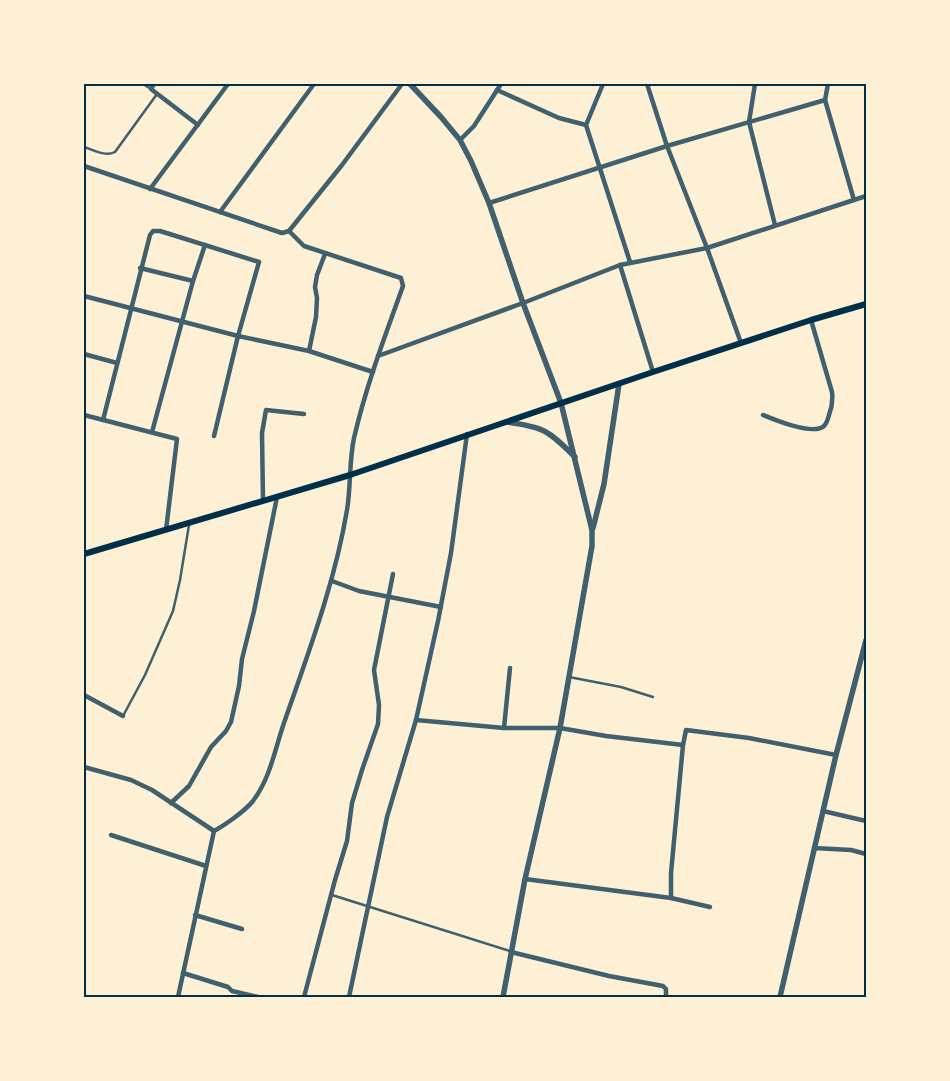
<svg xmlns="http://www.w3.org/2000/svg" width="950" height="1081" viewBox="0 0 950 1081" font-family="Helvetica,sans-serif">
<style>
.lines{fill:none;stroke-linecap:round;stroke-linejoin:round}
.service{stroke:#3f606c;stroke-width:2.5}
.minor{stroke:#3f606c;stroke-width:4.5}
.tertiary{stroke:#3f606c;stroke-width:5.5}
.secondary{stroke:#003049;stroke-width:6}
.neatline{fill:none;stroke:#003049;stroke-width:2}
</style>
<rect width="100%" height="100%" fill="#fdf0d5"/>
<g class="lines">
<!-- service -->
<g class="service">
<polyline points="143,84 151,89"/>
<path d="M84 147C94 150 105 157 115 152L157 94"/>
<polyline points="569,677 621,687 653,697"/>
<polyline points="123,716 145,675 173,611 180,580 189,525"/>
<polyline points="332,895 510,951"/>
</g>
<!-- minor -->
<g class="minor">
<polyline points="154,84 151,89 198,125"/>
<polyline points="603,84 586,125 630,262"/>
<polyline points="647,84 667,146 707,248 741,343"/>
<polyline points="755,84 749,122 775,225"/>
<polyline points="828,84 825,100 854,200"/>
<polyline points="497,90 559,118 586,125"/>
<polyline points="460,140 474,126 501,84"/>
<polyline points="84,166 282,233 289,231 342,165 402,84"/>
<polyline points="150,189 228,84"/>
<polyline points="489,203 667,146 825,100"/>
<polyline points="220,212 314,84"/>
<polyline points="620,265 653,372"/>
<polyline points="140,268 193,281"/>
<polyline points="84,296 238,336 309,351 373,372"/>
<polyline points="309,351 316,317 317,298 315,287 317,275 325,254"/>
<polyline points="84,354 117,363"/>
<polyline points="378,356 523,303 620,265 707,248 866,196"/>
<polyline points="84,415 177,439 166,530"/>
<path d="M763 415C775 420 813 436 824 426 827 423 828 419 829 415 832 407 833 400 832 392L811 320"/>
<polyline points="103,420 150,235 153,231 160,231 259,262 238,336 214,436"/>
<polyline points="152,432 193,281 205,245"/>
<polyline points="263,501 262,433 266,410 304,414"/>
<polyline points="332,581 359,591 441,607"/>
<polyline points="84,695 123,716"/>
<polyline points="416,720 504,728 560,728 606,736 683,745"/>
<polyline points="504,728 510,668"/>
<polyline points="84,767 131,780 152,790 214,831"/>
<polyline points="171,803 189,786 211,747 226,731 231,722 239,686 242,659 254,611 277,497"/>
<polyline points="823,811 866,821"/>
<polyline points="111,835 206,866"/>
<polyline points="814,848 851,850 866,854"/>
<polyline points="525,879 671,898 710,907"/>
<polyline points="671,898 671,873 683,745 686,730 749,738 836,755"/>
<polyline points="195,915 242,929"/>
<polyline points="511,952 609,976 663,986 666,989 666,997"/>
<polyline points="183,973 228,987 232,991 258,997"/>
<path d="M178 997 214 831C225 825 245 811 253 801 271 777 275 748 285 720 309 651 335 582 347 510 351 486 349 461 354 438 366 386 385 336 403 286L401 278 304 246 289 231"/>
<polyline points="304,997 335,880 347,841 352,803 362,770 378,724 379,705 374,670 393,574"/>
<polyline points="349,997 387,817 416,720 438,621 451,553 467,434"/>
</g>
<!-- tertiary -->
<g class="tertiary">
<polyline points="410,84 441,117 460,140 471,161 489,203 523,303 561,403 592,530 592,546 560,728 525,879 503,997"/>
<path d="M506 422C544 427 548 430 575 457"/>
<polyline points="593,528 604,484 619,384"/>
<polyline points="780,997 836,755 866,640"/>
</g>
<!-- secondary -->
<polyline class="secondary" points="84,554 350,475 653,372 811,320 866,304"/>
</g>
<!-- border -->
<rect width="950" height="1081" fill="none" stroke="#fdf0d5" stroke-width="170"/>
<rect x="85" y="85" width="780" height="911" class="neatline"/>
</svg>
